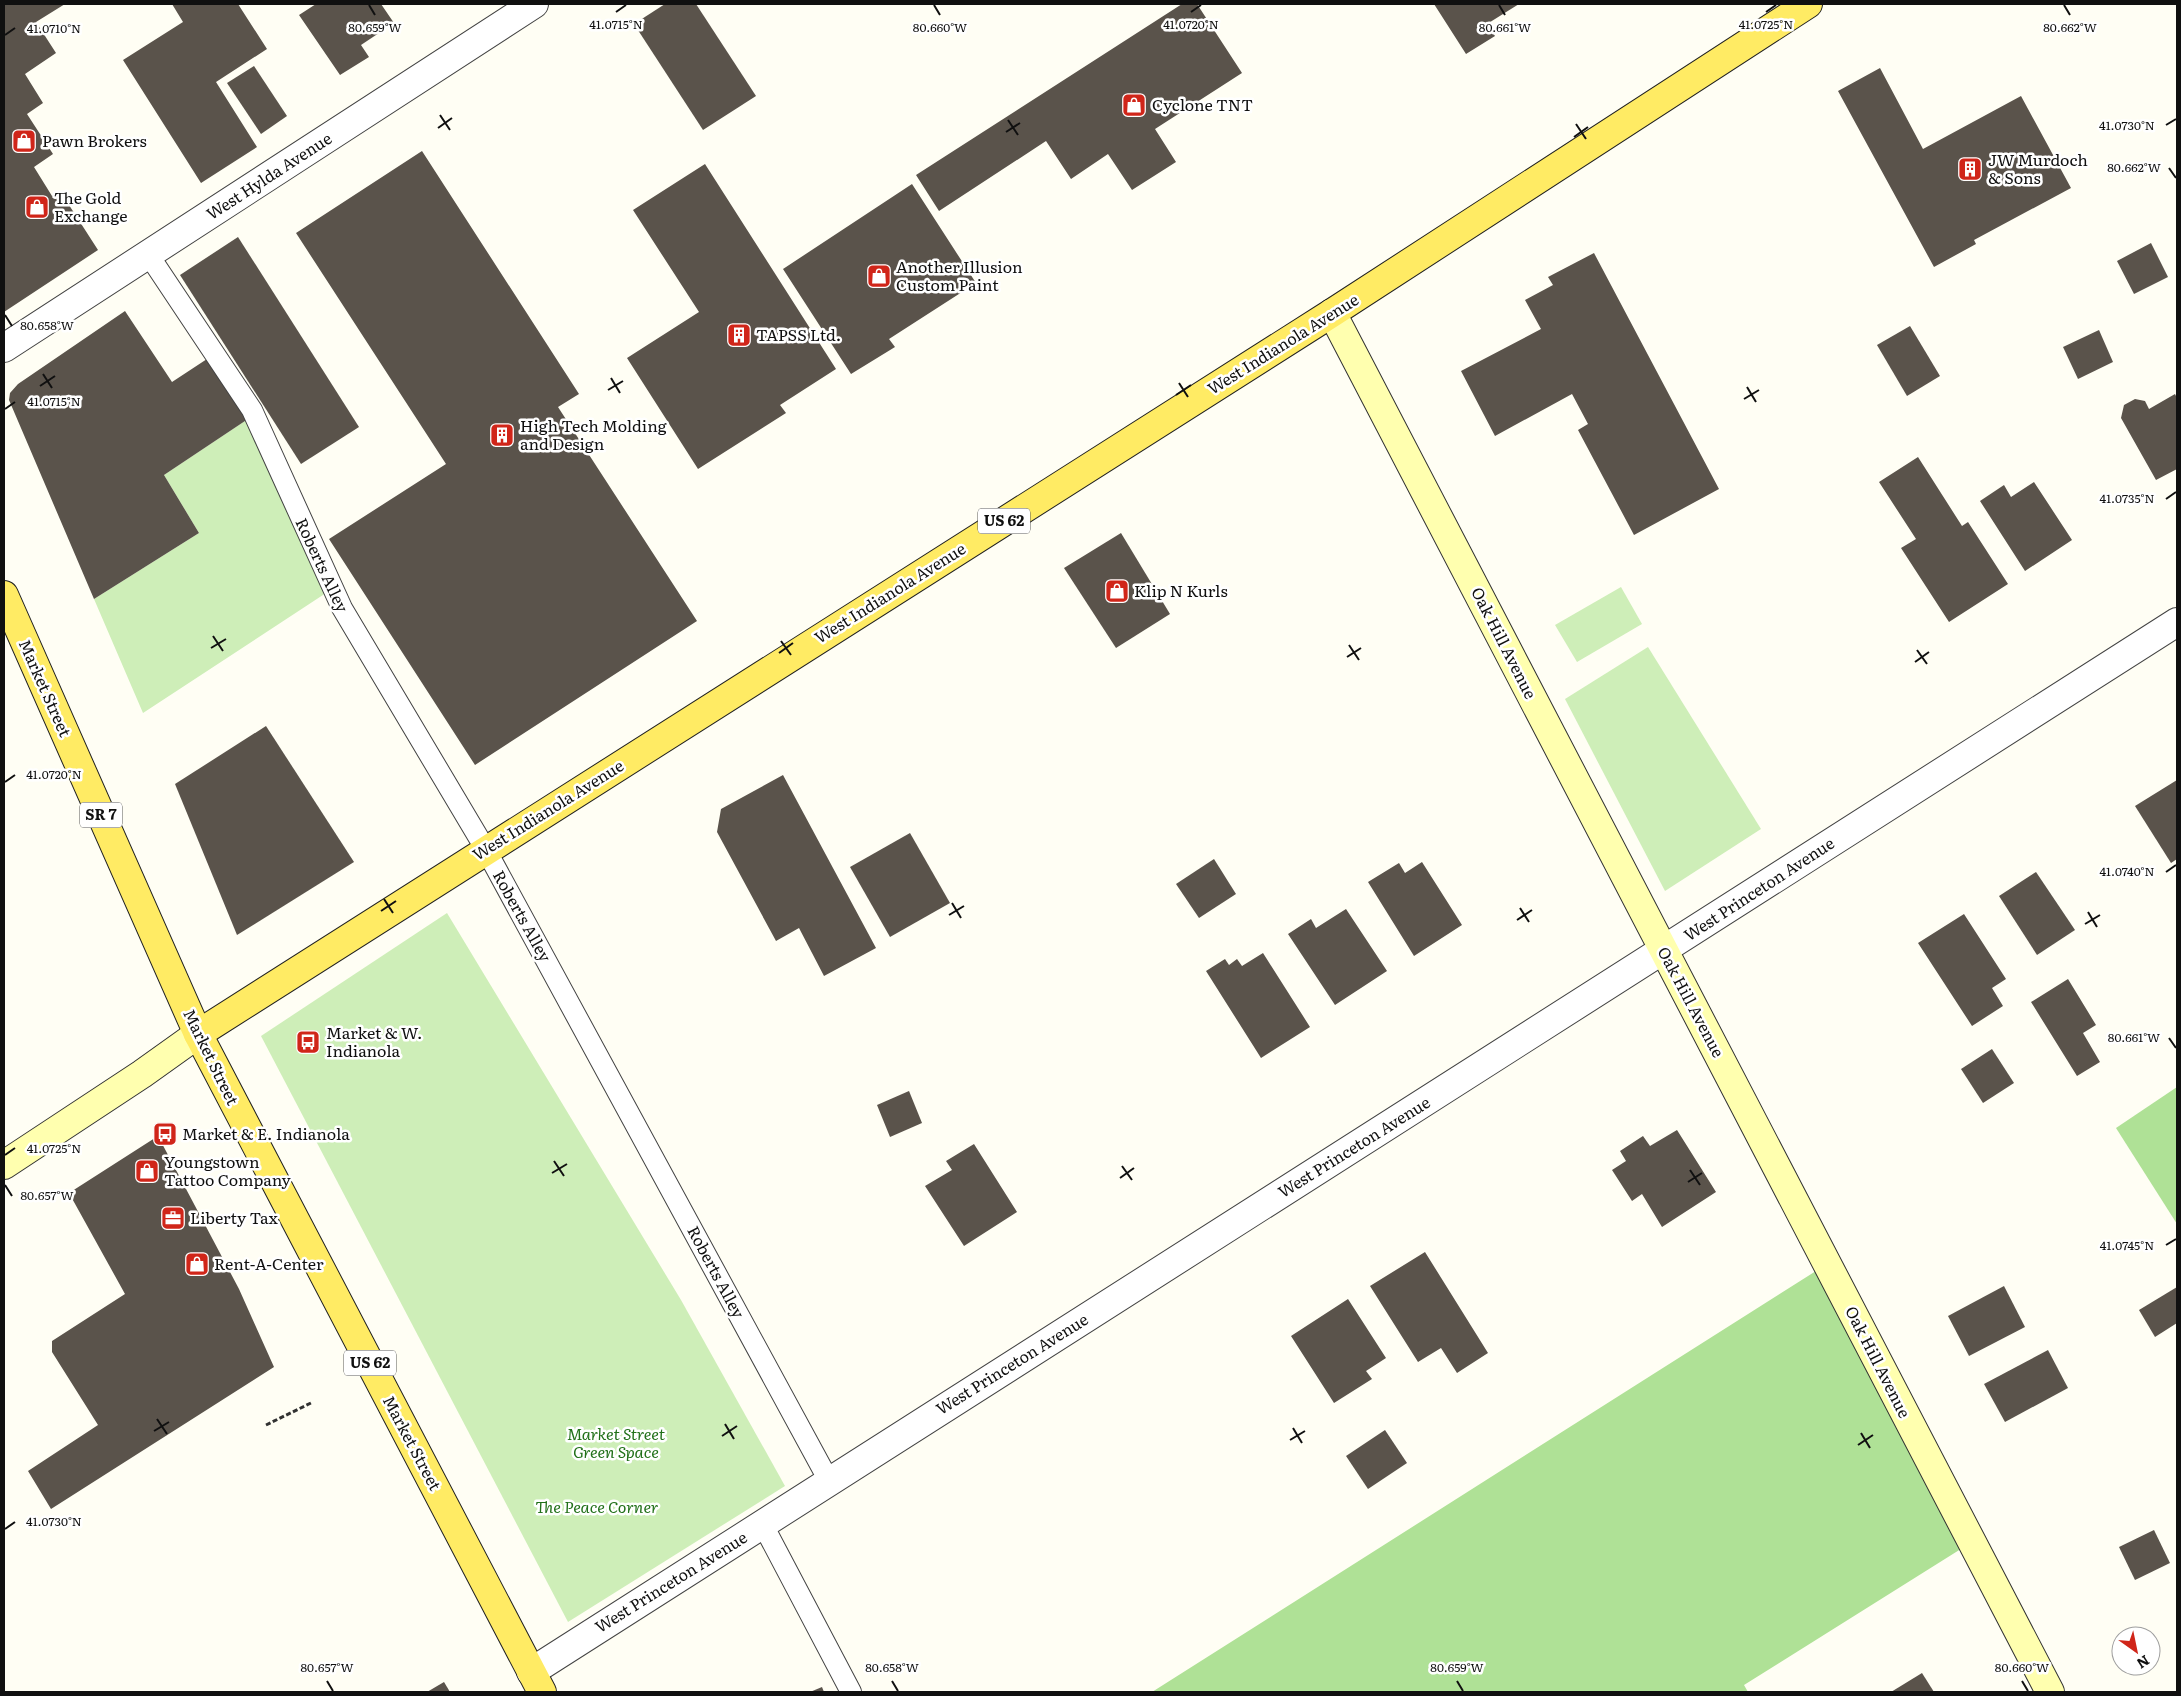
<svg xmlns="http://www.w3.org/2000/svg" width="2181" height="1696" viewBox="0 0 2181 1696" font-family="Literata,serif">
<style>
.green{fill:#ceeeb8}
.forest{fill:#afe196}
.building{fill:#5a534b}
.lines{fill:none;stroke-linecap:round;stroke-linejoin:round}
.lane-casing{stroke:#434343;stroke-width:22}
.street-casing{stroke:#434343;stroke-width:30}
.secondary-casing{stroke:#323232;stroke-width:30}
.primary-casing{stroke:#212121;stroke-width:30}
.path{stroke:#323232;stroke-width:3;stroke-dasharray:5 2.5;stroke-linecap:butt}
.lane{stroke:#fff;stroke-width:20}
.street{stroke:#fff;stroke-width:28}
.secondary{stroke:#ffffaf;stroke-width:28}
.primary{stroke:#ffeb64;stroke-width:28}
.ticks{fill:none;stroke:#101010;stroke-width:2}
.labels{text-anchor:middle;stroke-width:5;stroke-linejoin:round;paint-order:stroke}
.shield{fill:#fff;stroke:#585858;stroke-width:1}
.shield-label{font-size:15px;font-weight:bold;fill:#101010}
.poi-label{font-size:16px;fill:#101010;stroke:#fff;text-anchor:start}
.street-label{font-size:16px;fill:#101010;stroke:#fff}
.park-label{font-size:16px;font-style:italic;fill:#217019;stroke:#fff}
.ticks-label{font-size:12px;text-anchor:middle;fill:#101010;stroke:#fff;stroke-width:5;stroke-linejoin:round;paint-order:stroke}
</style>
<rect width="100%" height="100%" fill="#fffef4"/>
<!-- green -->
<g class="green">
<polygon points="248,419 326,593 143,713 94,599 199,533 164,475"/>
<polygon points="1621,587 1642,624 1577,662 1555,625"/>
<polygon points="1648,647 1761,829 1665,891 1565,699"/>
<polygon points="447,913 681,1300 785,1486 568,1622 261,1036"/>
</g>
<!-- forest -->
<g class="forest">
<polygon points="2177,1087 2177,1224 2116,1128"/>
<polygon points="1827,1264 1972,1542 1744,1685 1748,1692 1152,1692"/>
</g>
<!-- building -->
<g class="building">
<polygon points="4,4 65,4 36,22 56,53 25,74 43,103 27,114 53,154 34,167 52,196 60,191 98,250 4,312"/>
<polygon points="172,4 238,4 267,49 216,82 257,147 201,183 123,60 183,22"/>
<polygon points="316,4 381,4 394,23 361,45 369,57 340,75 299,15"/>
<polygon points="665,4 696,4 756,96 703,130 634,24"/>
<polygon points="1182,4 1197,4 1242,73 1155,129 1176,162 1132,190 1108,154 1071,179 1046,141 939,211 916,175"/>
<polygon points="1434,4 1519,4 1487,24 1495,36 1466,54"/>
<polygon points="254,66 287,116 261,134 227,83"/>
<polygon points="1880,68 1923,149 2021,96 2071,188 1974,240 1976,244 1934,267 1838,91"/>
<polygon points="422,151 579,394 558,407 697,621 475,765 329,539 446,464 296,233"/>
<polygon points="705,164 836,369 780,405 786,413 698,469 627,358 699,312 633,210"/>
<polygon points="912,184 976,283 889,339 895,347 851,374 783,269"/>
<polygon points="238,237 359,427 301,464 180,275"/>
<polygon points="2151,243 2168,277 2134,294 2117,261"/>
<polygon points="1594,253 1719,489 1634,535 1578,430 1588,424 1572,394 1495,436 1461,371 1541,329 1525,300 1553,285 1548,277"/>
<polygon points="125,311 172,382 207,359 248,419 164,475 199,533 94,599 9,400 10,393 18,384"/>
<polygon points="1910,326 1940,376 1907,396 1877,345"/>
<polygon points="2099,330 2113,362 2078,379 2063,347"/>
<polygon points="2175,394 2177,398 2177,469 2156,480 2121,418 2124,405 2135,399 2145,401 2149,409"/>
<polygon points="1918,457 1962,526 1968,522 2008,584 1949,622 1901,548 1916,539 1879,482"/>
<polygon points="2034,482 2072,540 2025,571 1980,501 2004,485 2011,497"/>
<polygon points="1121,533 1170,614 1116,648 1064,568"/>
<polygon points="266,726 354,862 237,935 175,784"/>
<polygon points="783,775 876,948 824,976 799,928 776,941 717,832 721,809"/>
<polygon points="2177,780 2177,859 2171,863 2135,806"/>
<polygon points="910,833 950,903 890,937 850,867"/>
<polygon points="1214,859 1236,894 1199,918 1176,884"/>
<polygon points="1422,862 1462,925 1414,956 1368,882 1399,863 1405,873"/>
<polygon points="2036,872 2075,930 2037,955 1999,896"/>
<polygon points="1346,909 1387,971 1335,1005 1288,934 1311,919 1316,928"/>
<polygon points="1964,914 2006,979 1992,988 2003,1006 1972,1026 1918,943"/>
<polygon points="1263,953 1310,1027 1261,1058 1206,971 1225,959 1229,965 1237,959 1242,966"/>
<polygon points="2068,979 2096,1025 2083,1033 2100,1062 2077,1076 2031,1002"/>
<polygon points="1992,1049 2014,1083 1983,1103 1961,1069"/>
<polygon points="909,1091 922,1123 890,1137 877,1105"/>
<polygon points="1677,1130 1716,1192 1662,1227 1642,1194 1632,1201 1612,1170 1626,1161 1620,1151 1643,1136 1650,1146"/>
<polygon points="158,1136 239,1289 274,1367 51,1509 28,1471 98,1425 52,1352 52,1341 125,1294 69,1193"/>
<polygon points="974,1144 1017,1212 964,1246 925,1186 952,1170 946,1161"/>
<polygon points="1425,1252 1488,1353 1457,1373 1441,1348 1418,1362 1370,1286"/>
<polygon points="2004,1286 2025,1327 1969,1356 1948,1316"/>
<polygon points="2177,1287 2177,1323 2155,1337 2139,1310"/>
<polygon points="1348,1299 1386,1358 1366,1371 1372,1379 1334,1403 1291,1336"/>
<polygon points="2048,1350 2068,1388 2005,1422 1984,1384"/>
<polygon points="1385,1430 1407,1463 1368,1489 1346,1456"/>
<polygon points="2154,1530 2170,1563 2135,1580 2119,1547"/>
<polygon points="1922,1673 1934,1692 1891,1692"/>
<polygon points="444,1682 450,1692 427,1692"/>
<polygon points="822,1687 824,1692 810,1692"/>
</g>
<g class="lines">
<!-- lane casing -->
<g class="lane-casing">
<g id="lane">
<polyline points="148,254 252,410 342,608 486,850 829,1481"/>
<polyline points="762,1523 851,1692"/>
</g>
</g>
<!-- street casing -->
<g class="street-casing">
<g id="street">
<polyline points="4,348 534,4"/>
<polyline points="531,1672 2177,622"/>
</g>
</g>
<!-- secondary casing -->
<g class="secondary-casing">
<g id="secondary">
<polyline points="1332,313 2050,1692"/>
<polyline points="4,1165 142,1074 198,1034"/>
</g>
</g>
<!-- primary casing -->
<g class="primary-casing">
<g id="primary">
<polyline points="4,595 198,1034 542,1692"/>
<polyline points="198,1034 1332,313 1808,4"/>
</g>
</g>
<!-- path -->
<polyline class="path" points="266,1425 313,1402"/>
<!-- lane -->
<use href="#lane" class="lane"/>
<!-- street -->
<use href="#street" class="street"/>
<!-- secondary -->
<use href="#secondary" class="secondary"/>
<!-- primary -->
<use href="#primary" class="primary"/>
</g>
<!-- ticks -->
<path class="ticks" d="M369 5 375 15M934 5 940 15M1499 5 1505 15M2064 5 2070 15M616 12 626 5M1191 12 1201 5M1766 12 1776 5M5 35 15 28M440 115 450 130M1008 120 1018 135M1576 124 1586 139M2166 125 2176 119M438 128 452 118M1006 132 1020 123M1574 137 1588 127M2169 168 2176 178M5 315 12 326M43 374 52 388M611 378 620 393M1179 383 1188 397M40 386 55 376M1747 387 1756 402M608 390 623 381M1176 395 1191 385M1744 399 1759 390M5 409 15 402M2166 499 2176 492M213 636 223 651M781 641 791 655M1349 645 1359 660M211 648 226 639M1917 650 1927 664M779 653 793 643M1347 657 1361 648M1915 662 1929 652M5 782 15 775M2166 872 2176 865M384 899 393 913M952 903 961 918M1520 908 1529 922M381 911 396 901M2088 912 2097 927M949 915 964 906M1517 920 1532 910M2085 924 2100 915M2169 1038 2176 1048M5 1155 15 1148M554 1161 564 1176M1122 1166 1132 1180M1690 1170 1700 1185M552 1173 567 1164M1120 1178 1134 1168M1688 1182 1702 1173M5 1185 12 1196M2166 1245 2176 1239M157 1419 167 1434M725 1424 734 1439M1293 1428 1302 1443M154 1431 169 1422M1861 1433 1870 1448M722 1436 737 1426M1290 1440 1305 1431M1858 1445 1873 1435M5 1529 15 1522M327 1681 333 1691M892 1681 898 1691M1457 1681 1463 1691M2022 1681 2028 1691"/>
<!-- icons -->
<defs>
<g id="shop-square" transform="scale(1.25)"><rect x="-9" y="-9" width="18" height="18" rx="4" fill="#d02519" stroke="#fff"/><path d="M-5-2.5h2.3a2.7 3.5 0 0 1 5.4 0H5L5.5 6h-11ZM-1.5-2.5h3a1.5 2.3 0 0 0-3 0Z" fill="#fff"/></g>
<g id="building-square" transform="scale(1.25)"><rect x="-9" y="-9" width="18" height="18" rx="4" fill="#d02519" stroke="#fff"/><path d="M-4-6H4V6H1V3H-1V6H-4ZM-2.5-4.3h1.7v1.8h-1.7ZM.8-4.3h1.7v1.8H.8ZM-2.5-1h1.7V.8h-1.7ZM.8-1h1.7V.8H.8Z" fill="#fff"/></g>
<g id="bus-square" transform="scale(1.25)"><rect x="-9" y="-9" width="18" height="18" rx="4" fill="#d02519" stroke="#fff"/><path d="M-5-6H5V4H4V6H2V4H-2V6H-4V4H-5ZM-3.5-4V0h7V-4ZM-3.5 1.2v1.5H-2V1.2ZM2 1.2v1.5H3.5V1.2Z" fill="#fff"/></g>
<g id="office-square" transform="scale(1.25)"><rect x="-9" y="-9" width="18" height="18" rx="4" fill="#d02519" stroke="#fff"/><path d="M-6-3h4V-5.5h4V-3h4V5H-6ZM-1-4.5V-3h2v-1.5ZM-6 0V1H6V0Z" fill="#fff"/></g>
</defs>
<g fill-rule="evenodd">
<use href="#shop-square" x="1134" y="105"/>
<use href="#shop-square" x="24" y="141"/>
<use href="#building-square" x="1970" y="169"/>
<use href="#shop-square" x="37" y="207"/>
<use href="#shop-square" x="879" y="276"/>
<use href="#building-square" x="739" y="335"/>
<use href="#building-square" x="502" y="435"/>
<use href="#shop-square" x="1117" y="591"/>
<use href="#bus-square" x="308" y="1042"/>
<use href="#bus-square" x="165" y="1134"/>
<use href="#shop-square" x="147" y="1171"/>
<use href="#office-square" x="173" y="1218"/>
<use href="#shop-square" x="197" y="1264"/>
</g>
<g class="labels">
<!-- shield labels -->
<g class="shield">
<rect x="978" y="508.5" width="52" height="25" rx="4"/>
<rect x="80" y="802.5" width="42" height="25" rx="4"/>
<rect x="344" y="1350.5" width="52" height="25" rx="4"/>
</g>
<g class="shield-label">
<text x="1004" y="526">US 62</text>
<text x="101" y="820">SR 7</text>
<text x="370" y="1368">US 62</text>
</g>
<!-- poi labels -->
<g class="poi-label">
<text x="1152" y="111">Cyclone TNT</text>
<text x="42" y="147">Pawn Brokers</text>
<text x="1988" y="166">JW Murdoch<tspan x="1988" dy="18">&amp; Sons</tspan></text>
<text x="54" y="204">The Gold<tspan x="54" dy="18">Exchange</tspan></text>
<text x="896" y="273">Another Illusion<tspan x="896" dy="18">Custom Paint</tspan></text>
<text x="756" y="341">TAPSS Ltd.</text>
<text x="520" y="432">High Tech Molding<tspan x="520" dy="18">and Design</tspan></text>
<text x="1134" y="597">Klip N Kurls</text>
<text x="326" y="1039">Market &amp; W.<tspan x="326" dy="18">Indianola</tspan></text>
<text x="182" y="1140">Market &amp; E. Indianola</text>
<text x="164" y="1168">Youngstown<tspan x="164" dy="18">Tattoo Company</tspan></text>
<text x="190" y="1224">Liberty Tax</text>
<text x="214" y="1270">Rent-A-Center</text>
</g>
<!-- street labels -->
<g class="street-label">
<text transform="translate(269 176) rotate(-33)" y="6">West Hylda Avenue</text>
<text transform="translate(1283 344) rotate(-32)" y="6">West Indianola Avenue</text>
<text transform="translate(322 565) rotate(65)" y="6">Roberts Alley</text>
<text transform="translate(890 593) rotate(-32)" y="6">West Indianola Avenue</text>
<text transform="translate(1504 643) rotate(63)" y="6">Oak Hill Avenue</text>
<text transform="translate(45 688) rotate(66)" y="6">Market Street</text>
<text transform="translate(548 810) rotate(-32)" y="6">West Indianola Avenue</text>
<text transform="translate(1759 889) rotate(-33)" y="6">West Princeton Avenue</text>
<text transform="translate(522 916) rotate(61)" y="6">Roberts Alley</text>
<text transform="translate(1691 1002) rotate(62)" y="6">Oak Hill Avenue</text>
<text transform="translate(211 1057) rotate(64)" y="6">Market Street</text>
<text transform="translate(1354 1147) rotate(-32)" y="6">West Princeton Avenue</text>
<text transform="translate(716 1272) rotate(62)" y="6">Roberts Alley</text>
<text transform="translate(1878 1362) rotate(63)" y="6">Oak Hill Avenue</text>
<text transform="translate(1012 1364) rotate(-32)" y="6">West Princeton Avenue</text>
<text transform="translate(412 1443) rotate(62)" y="6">Market Street</text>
<text transform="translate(671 1582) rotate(-32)" y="6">West Princeton Avenue</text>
</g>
<!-- park labels -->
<g class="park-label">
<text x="616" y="1440">Market Street<tspan x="616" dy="18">Green Space</tspan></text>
<text x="597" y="1513">The Peace Corner</text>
</g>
</g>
<g class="ticks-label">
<text x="616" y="29">41.0715°N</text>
<text x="1191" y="29">41.0720°N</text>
<text x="1766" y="29">41.0725°N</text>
<text x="375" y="32">80.659°W</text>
<text x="940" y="32">80.660°W</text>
<text x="1505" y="32">80.661°W</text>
<text x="2070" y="32">80.662°W</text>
<text x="54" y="33">41.0710°N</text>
<text x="2127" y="130">41.0730°N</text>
<text x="2134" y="172">80.662°W</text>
<text x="47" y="330">80.658°W</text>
<text x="54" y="406">41.0715°N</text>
<text x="2127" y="503">41.0735°N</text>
<text x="54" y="779">41.0720°N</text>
<text x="2127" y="876">41.0740°N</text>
<text x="2134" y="1042">80.661°W</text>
<text x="54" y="1153">41.0725°N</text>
<text x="47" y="1200">80.657°W</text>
<text x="2127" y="1250">41.0745°N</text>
<text x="54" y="1526">41.0730°N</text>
<text x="327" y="1672">80.657°W</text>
<text x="892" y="1672">80.658°W</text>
<text x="1457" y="1672">80.659°W</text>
<text x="2022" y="1672">80.660°W</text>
</g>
<!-- border -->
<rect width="2181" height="1696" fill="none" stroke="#101010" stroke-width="10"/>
<!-- north arrow -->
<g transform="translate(2136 1651) rotate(147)"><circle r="24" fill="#ffffff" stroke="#9f9f9f"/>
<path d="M0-4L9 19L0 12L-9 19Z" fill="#d02519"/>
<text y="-8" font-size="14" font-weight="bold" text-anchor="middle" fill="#101010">N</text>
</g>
</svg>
